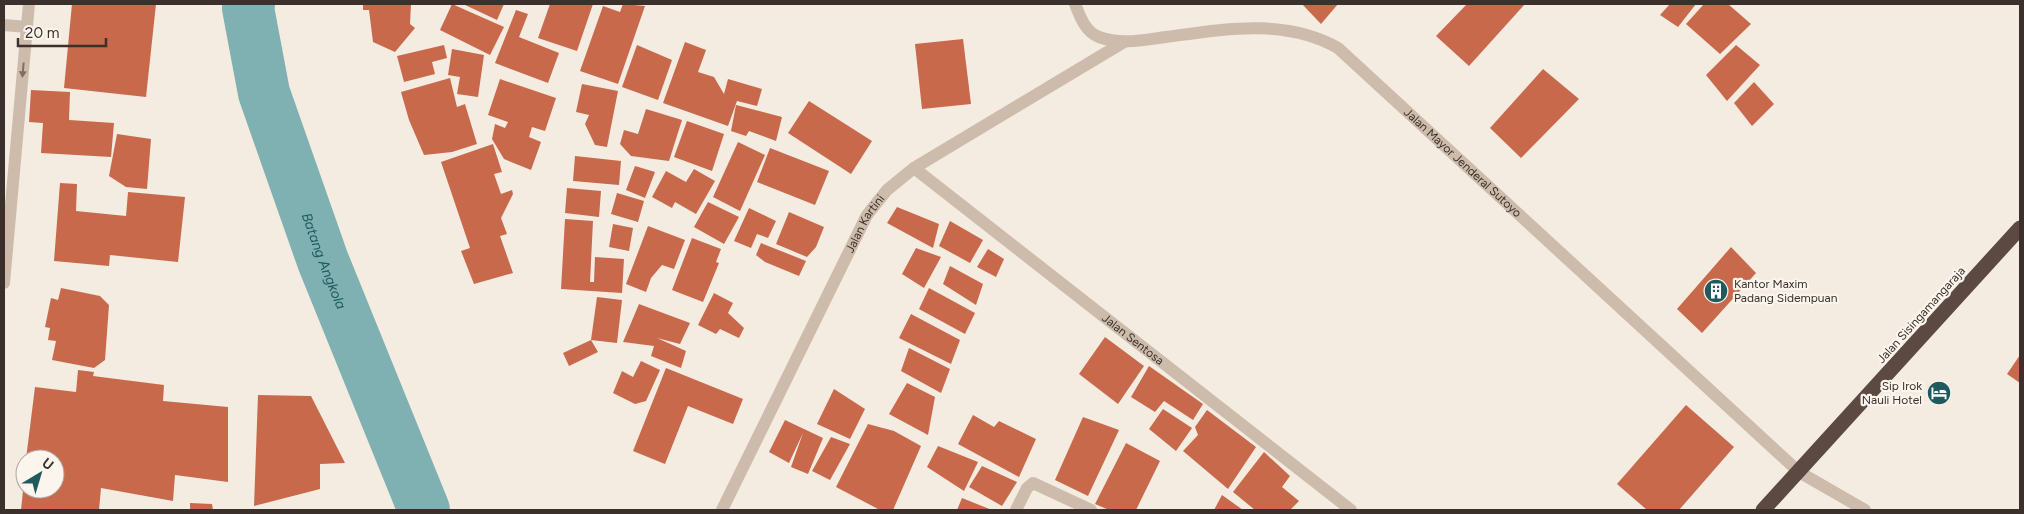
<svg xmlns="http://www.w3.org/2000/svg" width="2024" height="514" viewBox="0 0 2024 514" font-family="Figtree,sans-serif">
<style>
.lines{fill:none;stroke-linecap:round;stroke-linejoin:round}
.river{stroke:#7fb0b2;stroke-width:52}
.building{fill:#c8694b}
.minor{stroke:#cdbbac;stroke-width:12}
.highway{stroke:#5c4a42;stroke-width:15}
.oneway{fill:#7d6f65}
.labels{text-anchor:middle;stroke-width:4.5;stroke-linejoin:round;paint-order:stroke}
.street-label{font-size:12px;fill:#3b302b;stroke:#fbf5ee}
.poi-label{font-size:12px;fill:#3b302b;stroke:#fbf5ee;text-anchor:start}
.water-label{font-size:14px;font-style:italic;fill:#1f5a5e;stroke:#fbf5ee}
</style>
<rect width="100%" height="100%" fill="#f4ebe1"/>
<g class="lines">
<!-- river -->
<path class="river" id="s1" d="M249 4 248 8 264 93 323 261 424 510"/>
</g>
<!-- building -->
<g class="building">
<polygon points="72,4 156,4 146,97 64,88"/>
<polygon points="363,4 411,4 410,24 415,28 395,52 373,42 369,10 363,10"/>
<polygon points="452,4 504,27 490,55 440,30"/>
<polygon points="463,4 504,4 497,20"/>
<polygon points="550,4 593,4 577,51 538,38"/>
<polygon points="623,4 645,6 618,84 580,71 603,6 620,12"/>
<polygon points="1302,4 1338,4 1321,24"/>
<polygon points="1467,4 1525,4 1469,66 1436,36"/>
<polygon points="1670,4 1696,4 1678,27 1660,15"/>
<polygon points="1704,4 1728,4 1751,24 1720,54 1686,24"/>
<polygon points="516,10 528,14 519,37 559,53 548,83 495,63"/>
<polygon points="963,39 971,104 922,109 915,44"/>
<polygon points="685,42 706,50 698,72 714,77 724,94 728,79 762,89 757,106 737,101 728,126 663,103"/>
<polygon points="444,45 447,58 432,62 435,74 404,82 397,56"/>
<polygon points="637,45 672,60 658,100 622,87"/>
<polygon points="1736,45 1760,65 1727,101 1706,75"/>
<polygon points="452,49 484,55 478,97 457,94 460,77 448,75"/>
<polygon points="1543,69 1579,99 1521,158 1490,128"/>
<polygon points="450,78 457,107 465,104 477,144 452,152 424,155 409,120 401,92"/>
<polygon points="500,79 556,98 545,131 532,127 529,137 541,142 531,170 504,159 492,139 495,124 505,128 508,122 488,115"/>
<polygon points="1754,82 1774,104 1752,126 1734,103"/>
<polygon points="582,84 618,91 607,147 595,145 585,124 589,115 576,112"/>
<polygon points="31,90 70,92 69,120 114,123 111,157 41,153 43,123 29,122"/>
<polygon points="809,101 872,141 851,174 788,133"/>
<polygon points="736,105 782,117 776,141 749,131 746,136 731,131"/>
<polygon points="646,109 682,120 669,161 631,156 620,144 624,130 638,134"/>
<polygon points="687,121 724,134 712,171 674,157"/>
<polygon points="117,134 151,139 147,189 126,187 109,176"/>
<polygon points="738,142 765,155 740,211 713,197"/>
<polygon points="493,144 502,172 494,174 501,194 512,190 513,194 501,218 507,234 500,236 513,273 474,284 461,251 470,248 441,162"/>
<polygon points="770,148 829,171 815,205 757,182"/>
<polygon points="575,156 621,161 619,185 573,181"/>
<polygon points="635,166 655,172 645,198 626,190"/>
<polygon points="694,169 715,181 696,214 675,202 672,208 652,197 666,171 686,182"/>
<polygon points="60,183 77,184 76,211 126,216 128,192 185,197 178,262 110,255 109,266 54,261"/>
<polygon points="567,188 601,191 599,217 565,213"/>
<polygon points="617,193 644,201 638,222 611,214"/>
<polygon points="708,202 739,217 724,244 694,227"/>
<polygon points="897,207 939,224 933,248 887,223"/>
<polygon points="749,208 776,221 768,238 757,234 751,248 734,241"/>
<polygon points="789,212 824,227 816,247 807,257 776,244"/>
<polygon points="565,219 593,221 590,282 594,282 595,257 624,259 622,293 561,289"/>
<polygon points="950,221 983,240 970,263 939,246"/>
<polygon points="613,224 633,228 629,251 609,247"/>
<polygon points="648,226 685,240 674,269 662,265 651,278 646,292 626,284"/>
<polygon points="692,238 721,249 716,262 719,263 703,302 672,290"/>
<polygon points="761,243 806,261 799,276 765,262 756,255"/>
<polygon points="1731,247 1756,273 1702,333 1677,309"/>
<polygon points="916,248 941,257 924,288 902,274"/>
<polygon points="988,249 1004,259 996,277 977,267"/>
<polygon points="950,266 983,284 976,305 943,284"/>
<polygon points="61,288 100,296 109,305 105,360 94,368 52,360 56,341 48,340 50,328 45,327 51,298 58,300"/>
<polygon points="929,288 975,313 965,334 919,309"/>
<polygon points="714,293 733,303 728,313 744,328 739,338 720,329 716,334 698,325"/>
<polygon points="597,297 622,300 617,343 591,340 598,352 569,366 563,353 591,340"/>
<polygon points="639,304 690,323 680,344 657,338 686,351 681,368 651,356 654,346 623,342"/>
<polygon points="911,314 960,340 951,364 899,338"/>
<polygon points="1105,337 1144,366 1118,404 1079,374"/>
<polygon points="909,348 950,369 941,393 901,371"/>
<polygon points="2020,355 2020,383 2007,374"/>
<polygon points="641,361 660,370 646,401 635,404 613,393 622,371 633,377"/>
<polygon points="1149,366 1203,404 1193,420 1164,401 1155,412 1131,397"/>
<polygon points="666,368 743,399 733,424 688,406 665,464 633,451"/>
<polygon points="78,370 94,372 93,376 164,385 163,401 228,407 228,482 175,475 173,501 101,488 99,510 21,510 24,481 25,489 55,489 55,459 26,459 35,387 76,392"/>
<polygon points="907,383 935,397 928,435 889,414"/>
<polygon points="834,389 865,409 850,439 817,424"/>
<polygon points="258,395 311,396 345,463 320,464 320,489 254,506"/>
<polygon points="1686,405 1734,447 1679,510 1647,510 1617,484"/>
<polygon points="1163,409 1192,428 1176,451 1149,429"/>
<polygon points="1207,410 1256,447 1228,489 1183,451 1198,435 1195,427"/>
<polygon points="973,415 994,427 999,421 1036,439 1019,477 958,444"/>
<polygon points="1083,417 1119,430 1088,496 1055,480"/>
<polygon points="785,420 823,438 808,474 791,467 803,433 789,463 769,452"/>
<polygon points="868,424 894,431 921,446 893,510 880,510 836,487"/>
<polygon points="831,437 850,444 830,480 812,471"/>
<polygon points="1126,443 1160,461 1136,510 1109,510 1095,504"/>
<polygon points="938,446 978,462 964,491 927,467"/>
<polygon points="1264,452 1290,476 1282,487 1299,501 1290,510 1255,510 1233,492"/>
<polygon points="982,466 1017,482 1002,506 969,487"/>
<polygon points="1222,495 1243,510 1214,510"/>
<polygon points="962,498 992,510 957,510"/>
<polygon points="190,503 212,504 213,510 190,510"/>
</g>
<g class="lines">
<!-- minor -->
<g class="minor">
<path id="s2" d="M1075 4C1080 16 1085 32 1099 37 1121 45 1143 40 1166 37 1225 29 1285 18 1338 48L1799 472 1865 510"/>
<polyline points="4,25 27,27"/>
<path id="s3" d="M914 168 1351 510"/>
<polyline points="4,283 29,4"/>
<path id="s4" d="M722 510 867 215 887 190 914 168 1124 42"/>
<polyline points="1016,510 1027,488 1033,483 1091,510"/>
</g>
<!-- highway -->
<polyline class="highway" points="1763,510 2020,228"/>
</g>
<!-- one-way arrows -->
<defs><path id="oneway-solid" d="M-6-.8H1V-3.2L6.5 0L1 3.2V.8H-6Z" transform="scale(1.25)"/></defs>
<use class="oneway" href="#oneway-solid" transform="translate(23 70) rotate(95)"/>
<!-- icons -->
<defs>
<g id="building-disc" transform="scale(1.25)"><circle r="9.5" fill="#1f5a5e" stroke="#fbf5ee"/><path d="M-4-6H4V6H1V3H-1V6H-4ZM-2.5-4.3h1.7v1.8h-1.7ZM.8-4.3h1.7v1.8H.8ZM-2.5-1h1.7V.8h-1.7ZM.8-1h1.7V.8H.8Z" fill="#fff"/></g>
<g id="hotel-disc" transform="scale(1.25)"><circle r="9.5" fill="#1f5a5e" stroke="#fbf5ee"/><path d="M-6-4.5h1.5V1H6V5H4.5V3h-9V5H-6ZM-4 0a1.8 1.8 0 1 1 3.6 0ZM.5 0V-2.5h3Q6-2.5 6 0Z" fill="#fff"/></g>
</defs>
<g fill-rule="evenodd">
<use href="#building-disc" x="1716" y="291"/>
<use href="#hotel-disc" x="1939" y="393"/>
</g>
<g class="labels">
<!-- street labels -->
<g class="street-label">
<text dy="4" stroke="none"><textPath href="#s2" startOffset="455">Jalan Mayor Jenderal Sutoyo</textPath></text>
<text dy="4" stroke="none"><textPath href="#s4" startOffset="320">Jalan Kartini</textPath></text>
<text transform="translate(1921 315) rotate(-48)" y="4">Jalan Sisingamangaraja</text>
<text dy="4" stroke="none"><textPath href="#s3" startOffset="278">Jalan Sentosa</textPath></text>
</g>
<!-- poi labels -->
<g class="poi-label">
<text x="1734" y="288">Kantor Maxim<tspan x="1734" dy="14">Padang Sidempuan</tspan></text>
<text x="1922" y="390" text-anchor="end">Sip Irok<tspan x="1922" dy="14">Nauli Hotel</tspan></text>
</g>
<!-- water labels -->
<g class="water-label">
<text dy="5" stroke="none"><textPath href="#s1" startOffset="269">Batang Angkola</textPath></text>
</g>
</g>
<!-- border -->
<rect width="2024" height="514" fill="none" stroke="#3b302b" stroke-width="10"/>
<!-- north arrow -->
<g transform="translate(40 474) rotate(38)"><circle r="24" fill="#fbf5ee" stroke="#aea6a0"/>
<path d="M0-4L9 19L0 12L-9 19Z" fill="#1f5a5e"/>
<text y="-8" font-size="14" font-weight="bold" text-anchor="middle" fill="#3b302b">U</text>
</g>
<!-- scale -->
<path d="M18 38v8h88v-8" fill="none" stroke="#3b302b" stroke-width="2.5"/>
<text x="25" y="38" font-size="15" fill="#3b302b" stroke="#fbf5ee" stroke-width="4" paint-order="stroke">20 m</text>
</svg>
